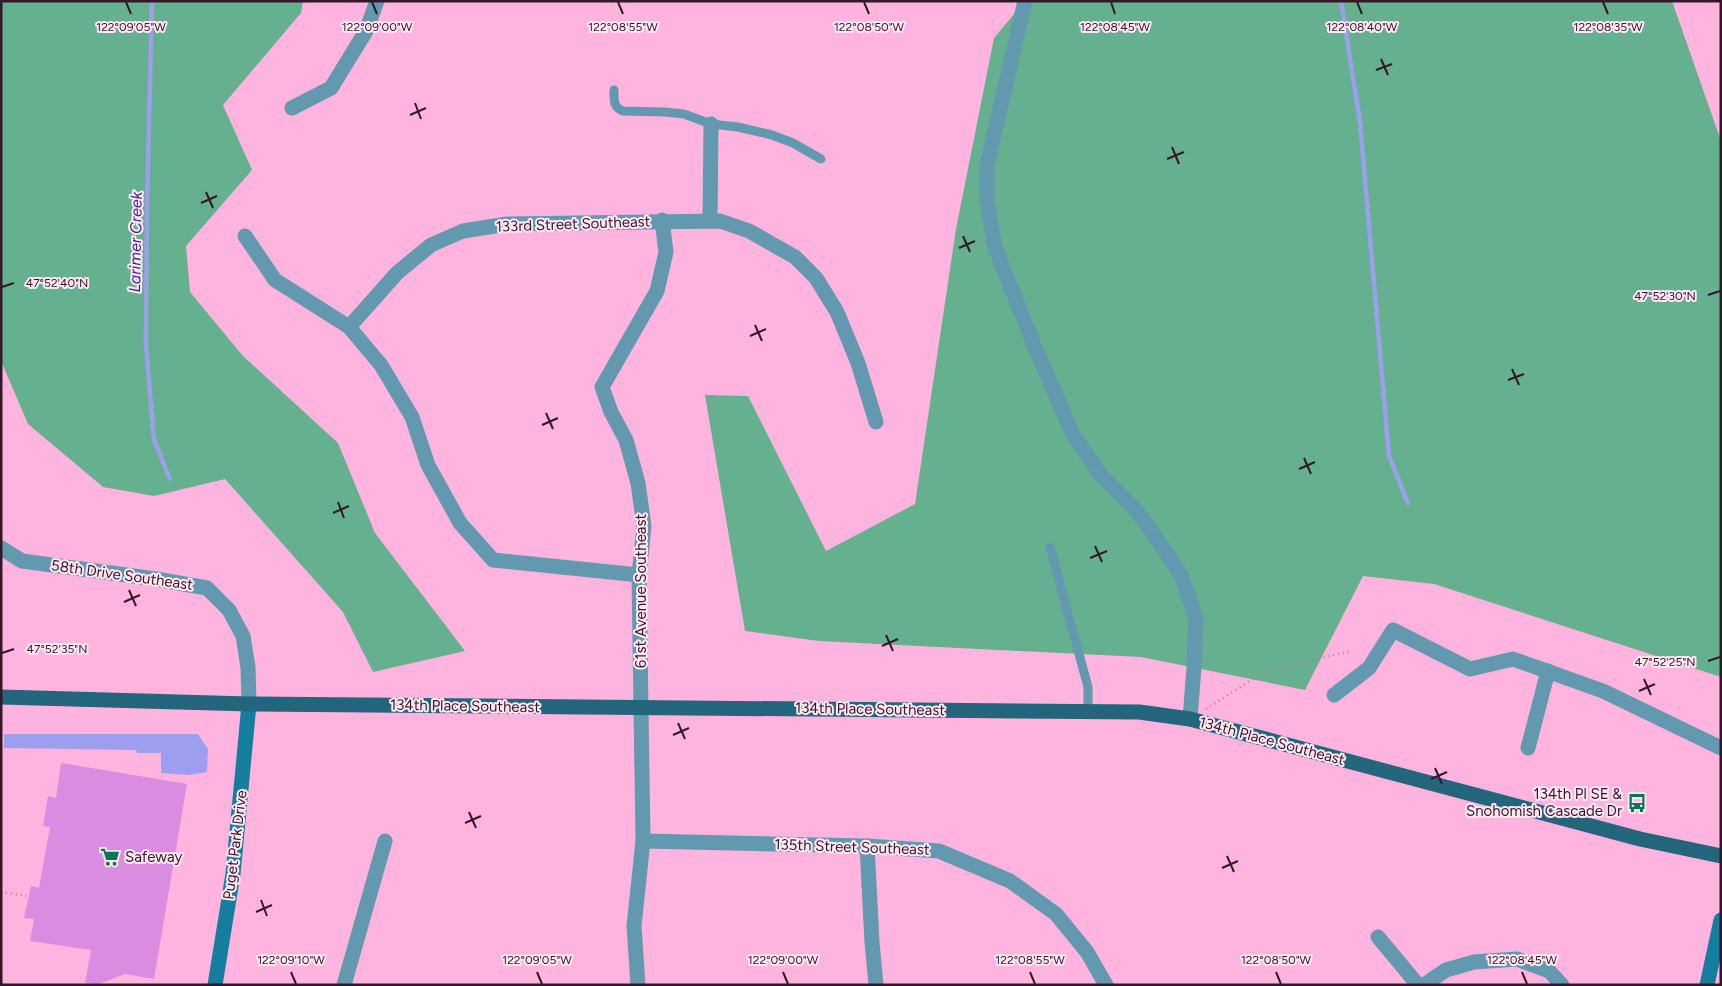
<svg xmlns="http://www.w3.org/2000/svg" width="1722" height="986" viewBox="0 0 1722 986" font-family="Figtree,sans-serif">
<style>
.green{fill:#65b08f}
.water{fill:#9e9eef}
.lines{fill:none;stroke-linecap:round;stroke-linejoin:round}
.stream{stroke:#9e9eef;stroke-width:4.5}
.building{fill:#da8ce1}
.path{stroke:#b67d9e;stroke-width:2.5;stroke-dasharray:1 4;stroke-linecap:butt}
.lane{stroke:#6299ae;stroke-width:9}
.street{stroke:#6299ae;stroke-width:15}
.secondary{stroke:#137e9d;stroke-width:15}
.primary{stroke:#23667c;stroke-width:15}
.ticks{fill:none;stroke:#331828;stroke-width:2}
.labels{text-anchor:middle;stroke-width:4;stroke-linejoin:round;paint-order:stroke}
.street-label{font-size:15px;fill:#331828;stroke:#ffe7f4}
.poi-label{font-size:15px;fill:#331828;stroke:#ffe7f4;text-anchor:end}
.water-label{font-size:16px;font-style:italic;fill:#3b2196;stroke:#ffe7f4}
.ticks-label{font-size:12px;text-anchor:middle;fill:#331828;stroke:#ffe7f4;stroke-width:4;stroke-linejoin:round;paint-order:stroke}
</style>
<rect width="100%" height="100%" fill="#feb4df"/>
<!-- green -->
<g class="green">
<polygon points="1,1 303,1 301,13 223,105 252,170 186,246 190,292 243,356 338,443 375,533 465,651 373,672 343,612 225,479 154,496 103,487 28,424 1,361"/>
<polygon points="1025,1 1672,1 1721,141 1721,677 1434,584 1363,576 1305,690 1141,657 819,641 745,631 705,395 748,396 826,551 915,504 956,229 994,38"/>
</g>
<!-- water -->
<polygon class="water" points="4,734 198,734 208,749 207,772 189,775 161,773 161,753 137,753 136,750 4,748"/>
<g class="lines">
<!-- stream -->
<g class="stream">
<polyline points="152,1 147,204 146,345 154,440 170,479"/>
<polyline points="1341,1 1360,122 1389,456 1408,503"/>
</g>
</g>
<!-- building -->
<polygon class="building" points="61,763 187,784 154,979 125,974 99,984 85,983 91,950 30,941 34,919 24,918 31,886 39,888 50,827 43,826 48,796 56,798"/>
<g class="lines">
<!-- path -->
<g class="path">
<polyline points="1206,709 1262,673 1351,651"/>
<polyline points="1,892 28,896"/>
</g>
<!-- lane -->
<g class="lane">
<path d="M614 90C614 100 613 107 623 111L665 112 684 114 711 124 738 127 772 135 793 143 821 159"/>
<polyline points="1050,547 1088,687 1088,711"/>
</g>
<!-- street -->
<g class="street">
<polyline points="1025,1 987,165 987,201 995,248 1032,340 1073,435 1101,475 1136,510 1162,546 1181,575 1196,618 1194,667 1190,719"/>
<polyline points="292,108 331,88 366,31 377,1"/>
<polyline points="710,221 711,124"/>
<polyline points="245,236 275,280 349,327 381,365 412,417 428,465 460,523 493,560 639,575"/>
<polyline points="349,327 397,273 431,245 463,231 507,224 720,221 749,231 795,257 816,278 837,312 858,363 876,422"/>
<polyline points="1,548 22,561 156,579 207,588 229,610 243,636 248,667 249,704"/>
<polyline points="1334,695 1369,668 1393,630 1470,669 1513,659 1603,691 1721,748"/>
<polyline points="1528,748 1548,671"/>
<polyline points="643,841 867,846 939,851 1010,881 1056,914 1087,952 1106,985"/>
<polyline points="867,846 872,942 876,985"/>
<polyline points="1378,937 1418,985"/>
<polyline points="344,985 385,841"/>
<polyline points="638,985 634,926 643,841 639,575 644,526 638,483 626,440 611,412 602,387 657,291 666,252 662,220"/>
<polyline points="1424,985 1446,970 1474,962 1517,959 1549,971 1562,985"/>
</g>
<!-- secondary -->
<g class="secondary">
<polyline points="215,985 233,874 249,704"/>
<polyline points="1707,985 1721,920"/>
</g>
<!-- primary -->
<polyline class="primary" points="1,697 249,704 1139,712 1190,719 1640,839 1721,856"/>
</g>
<!-- ticks -->
<path class="ticks" d="M126 2 131 14M372 2 377 14M618 2 623 14M864 2 869 14M1111 2 1115 14M1357 2 1362 14M1603 2 1608 14M1381 59 1388 75M1376 70 1392 64M415 103 421 119M410 115 426 108M1172 147 1179 164M1167 159 1184 152M206 192 213 208M201 203 217 196M963 236 970 252M959 248 975 241M2 287 14 283M1708 295 1720 291M755 325 762 341M750 336 766 329M1512 369 1519 385M1508 380 1524 374M546 413 553 429M542 425 558 418M1304 458 1311 474M1299 469 1315 462M338 502 344 518M333 513 349 506M1095 546 1102 562M1090 558 1107 551M129 590 136 606M124 602 140 595M886 635 893 651M882 646 898 639M2 653 14 649M1708 661 1720 657M1644 679 1651 695M1639 691 1655 684M678 723 685 739M673 735 689 728M1435 768 1442 784M1431 779 1447 772M469 812 476 828M465 823 481 816M1227 856 1234 872M1222 868 1238 861M261 900 267 916M256 912 272 905M291 972 296 984M537 972 542 984M783 972 788 984M1030 972 1035 984M1276 972 1281 984M1522 972 1527 984"/>
<!-- icons -->
<defs>
<g id="bus-bare" transform="scale(1.5)"><path d="M-5-6H5V4H4V6H2V4H-2V6H-4V4H-5ZM-3.5-4V0h7V-4ZM-3.5 1.2v1.5H-2V1.2ZM2 1.2v1.5H3.5V1.2Z" fill="#027854" stroke="#ffe7f4" stroke-width="2.5" paint-order="stroke"/></g>
<g id="supermarket-bare" transform="scale(1.5)"><path d="M-6-5.5h2.5l.6 2H6L4.5 2H-2.5L-4.4-4H-6ZM-1.5 3.2a1.3 1.3 0 1 0 .1 0ZM3 3.2a1.3 1.3 0 1 0 .1 0Z" fill="#027854" stroke="#ffe7f4" stroke-width="2.5" paint-order="stroke"/></g>
</defs>
<g fill-rule="evenodd">
<use href="#bus-bare" x="1637" y="803"/>
<use href="#supermarket-bare" x="110" y="857"/>
</g>
<g class="labels">
<!-- street labels -->
<g class="street-label">
<text transform="translate(573 224) rotate(-2)" y="5">133rd Street Southeast</text>
<text transform="translate(122 575) rotate(8)" y="5">58th Drive Southeast</text>
<text transform="translate(641 591) rotate(-90)" y="5">61st Avenue Southeast</text>
<text transform="translate(465 706) rotate(1)" y="5">134th Place Southeast</text>
<text transform="translate(870 709) rotate(1)" y="5">134th Place Southeast</text>
<text transform="translate(1272 741) rotate(15)" y="5">134th Place Southeast</text>
<text transform="translate(235 845) rotate(-83)" y="5">Puget Park Drive</text>
<text transform="translate(852 847) rotate(2)" y="5">135th Street Southeast</text>
</g>
<!-- poi labels -->
<g class="poi-label">
<text x="1622" y="799">134th Pl SE &amp;<tspan x="1622" dy="17">Snohomish Cascade Dr</tspan></text>
<text x="125" y="862" text-anchor="start">Safeway</text>
</g>
<!-- water labels -->
<g class="water-label">
<text transform="translate(135 242) rotate(-89)" y="6">Larimer Creek</text>
</g>
</g>
<g class="ticks-label">
<text x="131" y="31">122°09'05"W</text>
<text x="377" y="31">122°09'00"W</text>
<text x="623" y="31">122°08'55"W</text>
<text x="869" y="31">122°08'50"W</text>
<text x="1115" y="31">122°08'45"W</text>
<text x="1362" y="31">122°08'40"W</text>
<text x="1608" y="31">122°08'35"W</text>
<text x="57" y="287">47°52'40"N</text>
<text x="1665" y="300">47°52'30"N</text>
<text x="57" y="653">47°52'35"N</text>
<text x="1665" y="666">47°52'25"N</text>
<text x="291" y="964">122°09'10"W</text>
<text x="537" y="964">122°09'05"W</text>
<text x="783" y="964">122°09'00"W</text>
<text x="1030" y="964">122°08'55"W</text>
<text x="1276" y="964">122°08'50"W</text>
<text x="1522" y="964">122°08'45"W</text>
</g>
<!-- border -->
<rect width="1722" height="986" fill="none" stroke="#331828" stroke-width="5"/>
</svg>
